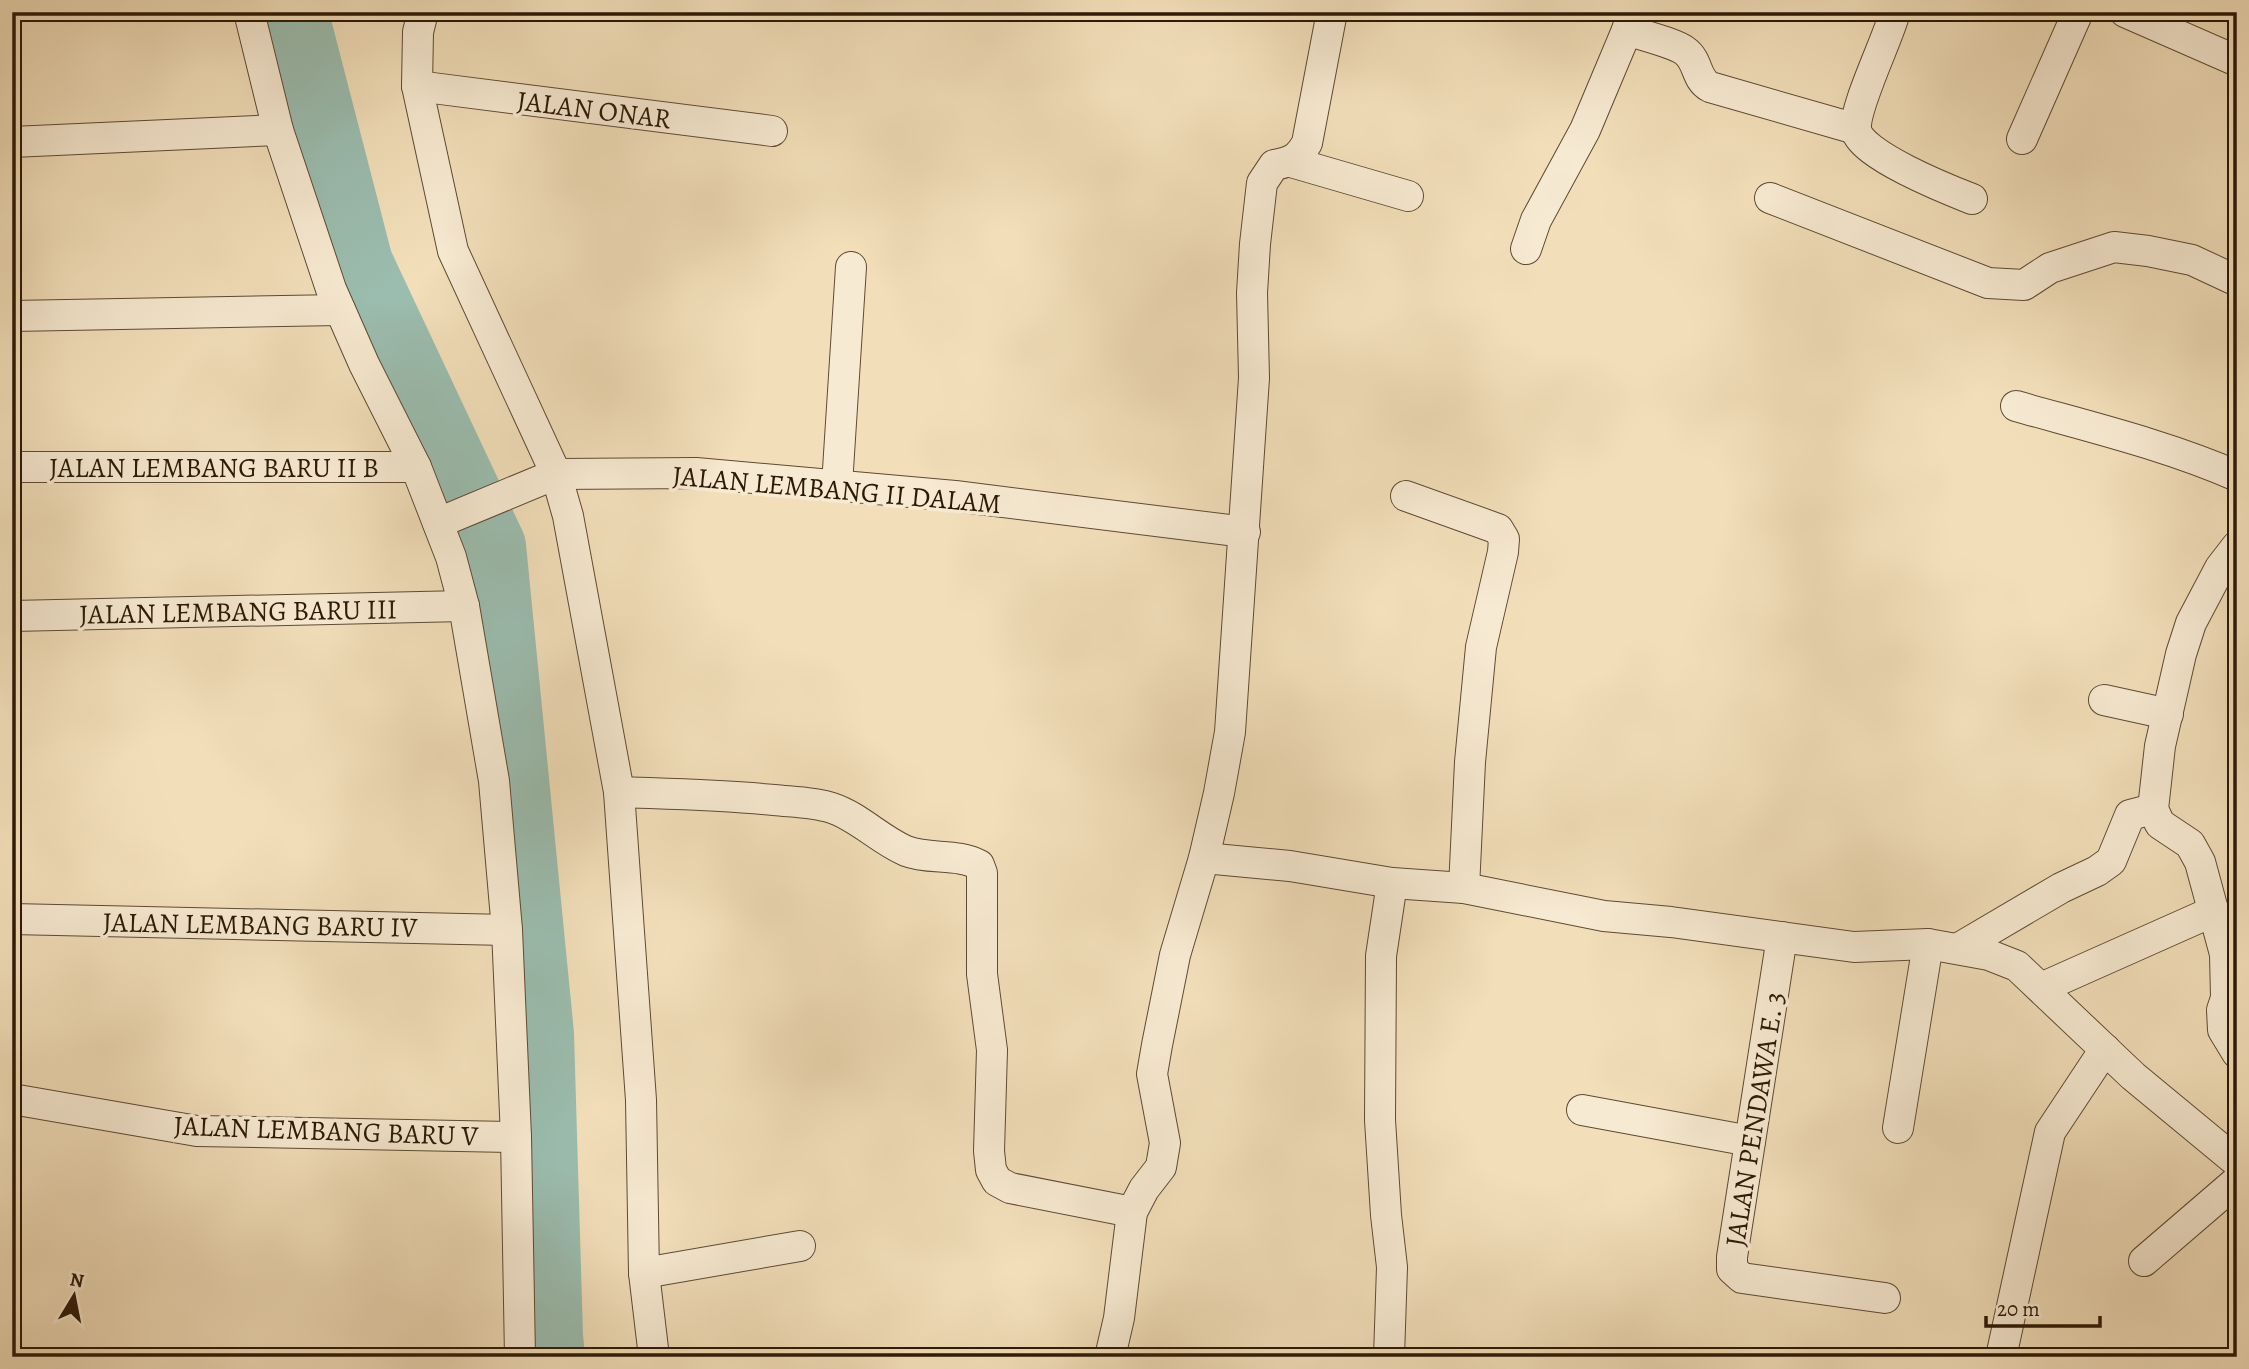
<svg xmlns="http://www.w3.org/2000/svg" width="2249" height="1369" viewBox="0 0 2249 1369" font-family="Alegreya,serif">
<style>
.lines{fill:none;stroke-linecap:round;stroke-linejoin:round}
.river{stroke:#9bbdaf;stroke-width:68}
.minor-casing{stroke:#5e4a33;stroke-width:32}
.minor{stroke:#f7ead2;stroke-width:30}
.labels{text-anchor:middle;stroke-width:7;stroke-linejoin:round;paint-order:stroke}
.street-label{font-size:28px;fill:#2c1906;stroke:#f7ead2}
</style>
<rect width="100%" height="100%" fill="#f2dfba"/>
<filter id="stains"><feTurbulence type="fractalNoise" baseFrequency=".00286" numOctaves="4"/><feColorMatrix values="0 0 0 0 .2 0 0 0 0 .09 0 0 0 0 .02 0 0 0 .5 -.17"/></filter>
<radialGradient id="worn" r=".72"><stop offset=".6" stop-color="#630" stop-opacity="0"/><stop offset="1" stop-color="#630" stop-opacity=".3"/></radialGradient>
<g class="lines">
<!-- river -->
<polyline class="river" points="294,12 359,263 492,546 540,1034 549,1336 551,1357"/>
<!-- minor casing -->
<g class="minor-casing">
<g id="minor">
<polyline points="249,12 278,130 331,289 364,364 416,467 451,557 464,606 494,781 507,930 516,1137 520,1357"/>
<polyline points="423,12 418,32 417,86 453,251 556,474 568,516 619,792 641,1100 644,1273 654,1357"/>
<path d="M1633 12 1627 30C1641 35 1675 43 1685 51 1699 61 1695 79 1710 87L1856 129"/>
<path d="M1895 12C1888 39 1854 107 1856 129 1858 154 1949 190 1972 199"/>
<polyline points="2125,12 2237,61"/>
<polyline points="417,86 772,131"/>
<polyline points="2022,139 2078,12"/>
<polyline points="12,142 278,130"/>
<polyline points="1291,162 1408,196"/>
<polyline points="1770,198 1988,283 2024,285 2050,268 2114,247 2148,251 2192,260 2237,281"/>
<polyline points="1526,249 1536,220 1585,130 1627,30"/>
<polyline points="12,316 340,310"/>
<path d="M2016 406C2090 427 2166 445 2237 476"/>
<polyline points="12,467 416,467"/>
<polyline points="837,485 851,267"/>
<polyline points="1406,496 1498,529 1504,539 1503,552 1481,647 1470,762 1464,888"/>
<polyline points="438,523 556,474 696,473 955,496 1245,532"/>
<polyline points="2237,546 2220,568 2191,623 2181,654 2160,746 2153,809 2160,824 2190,844 2200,862 2225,954 2226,998 2222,1010 2223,1030 2237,1053"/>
<polyline points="12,616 464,606"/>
<polyline points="2104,700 2168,714"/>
<path d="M619 792C671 794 722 795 774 800 793 802 813 802 832 808 859 817 880 840 906 851 929 860 958 853 979 865L982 873V974L992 1050 989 1151 991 1170 997 1181 1010 1188 1132 1212"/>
<polyline points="1204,858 1290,866 1392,883 1464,888 1604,916 1671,922 1854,947 1928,944 1989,955 2017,966 2133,1076 2237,1162"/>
<polyline points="12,919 507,930"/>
<polyline points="1782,937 1732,1257 1732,1269 1742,1278 1885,1298"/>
<polyline points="1959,948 2061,888 2097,871 2111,861 2130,815 2153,809"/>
<polyline points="2041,988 2214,911"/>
<polyline points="12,1099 197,1131 516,1137"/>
<polyline points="1582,1110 1750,1141"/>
<polyline points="1898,1128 1928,944"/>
<polyline points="2144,1261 2237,1181"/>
<polyline points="644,1273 800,1246"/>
<path d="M1110 1357 1119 1318 1132 1212 1144 1189 1161 1167 1165 1143 1152 1074 1157 1045 1175 955 1204 858 1219 793 1230 732 1254 378 1252 293 1255 244 1262 183 1274 165C1291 162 1298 159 1307 143L1332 12"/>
<polyline points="1389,1357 1392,1267 1386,1215 1380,1120 1381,956 1392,883"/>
<polyline points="2001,1357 2050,1132 2105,1049"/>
</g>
</g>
<!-- minor -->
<use href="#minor" class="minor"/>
</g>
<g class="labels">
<!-- street labels -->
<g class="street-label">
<text transform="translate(594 109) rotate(7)" y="10">JALAN ONAR</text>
<text x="214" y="477">JALAN LEMBANG BARU II B</text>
<text transform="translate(837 489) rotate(5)" y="10">JALAN LEMBANG II DALAM</text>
<text transform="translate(238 611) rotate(-1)" y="10">JALAN LEMBANG BARU III</text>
<text transform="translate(260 924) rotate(1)" y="10">JALAN LEMBANG BARU IV</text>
<text transform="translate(1754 1119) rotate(-81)" y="10">JALAN PENDAWA E. 3</text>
<text transform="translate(326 1130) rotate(2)" y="10">JALAN LEMBANG BARU V</text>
</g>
</g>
<!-- margin -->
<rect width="2249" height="1369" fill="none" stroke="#f2dfba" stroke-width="42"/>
<rect x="14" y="14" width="2221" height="1341" fill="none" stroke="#2c1906" stroke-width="3.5"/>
<rect x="21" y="21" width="2207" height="1327" fill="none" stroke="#2c1906" stroke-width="2"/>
<!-- north arrow -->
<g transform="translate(74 1296) rotate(10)" stroke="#f7ead2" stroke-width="5" paint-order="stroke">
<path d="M0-5L12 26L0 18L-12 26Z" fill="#2c1906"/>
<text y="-10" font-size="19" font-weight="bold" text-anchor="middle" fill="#2c1906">N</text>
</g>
<!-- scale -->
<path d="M1986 1316v10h114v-10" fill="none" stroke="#2c1906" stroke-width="3.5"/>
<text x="1997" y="1316" font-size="21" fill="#2c1906" stroke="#f7ead2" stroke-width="5" paint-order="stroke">20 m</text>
<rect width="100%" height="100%" filter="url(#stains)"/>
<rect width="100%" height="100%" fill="url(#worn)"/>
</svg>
